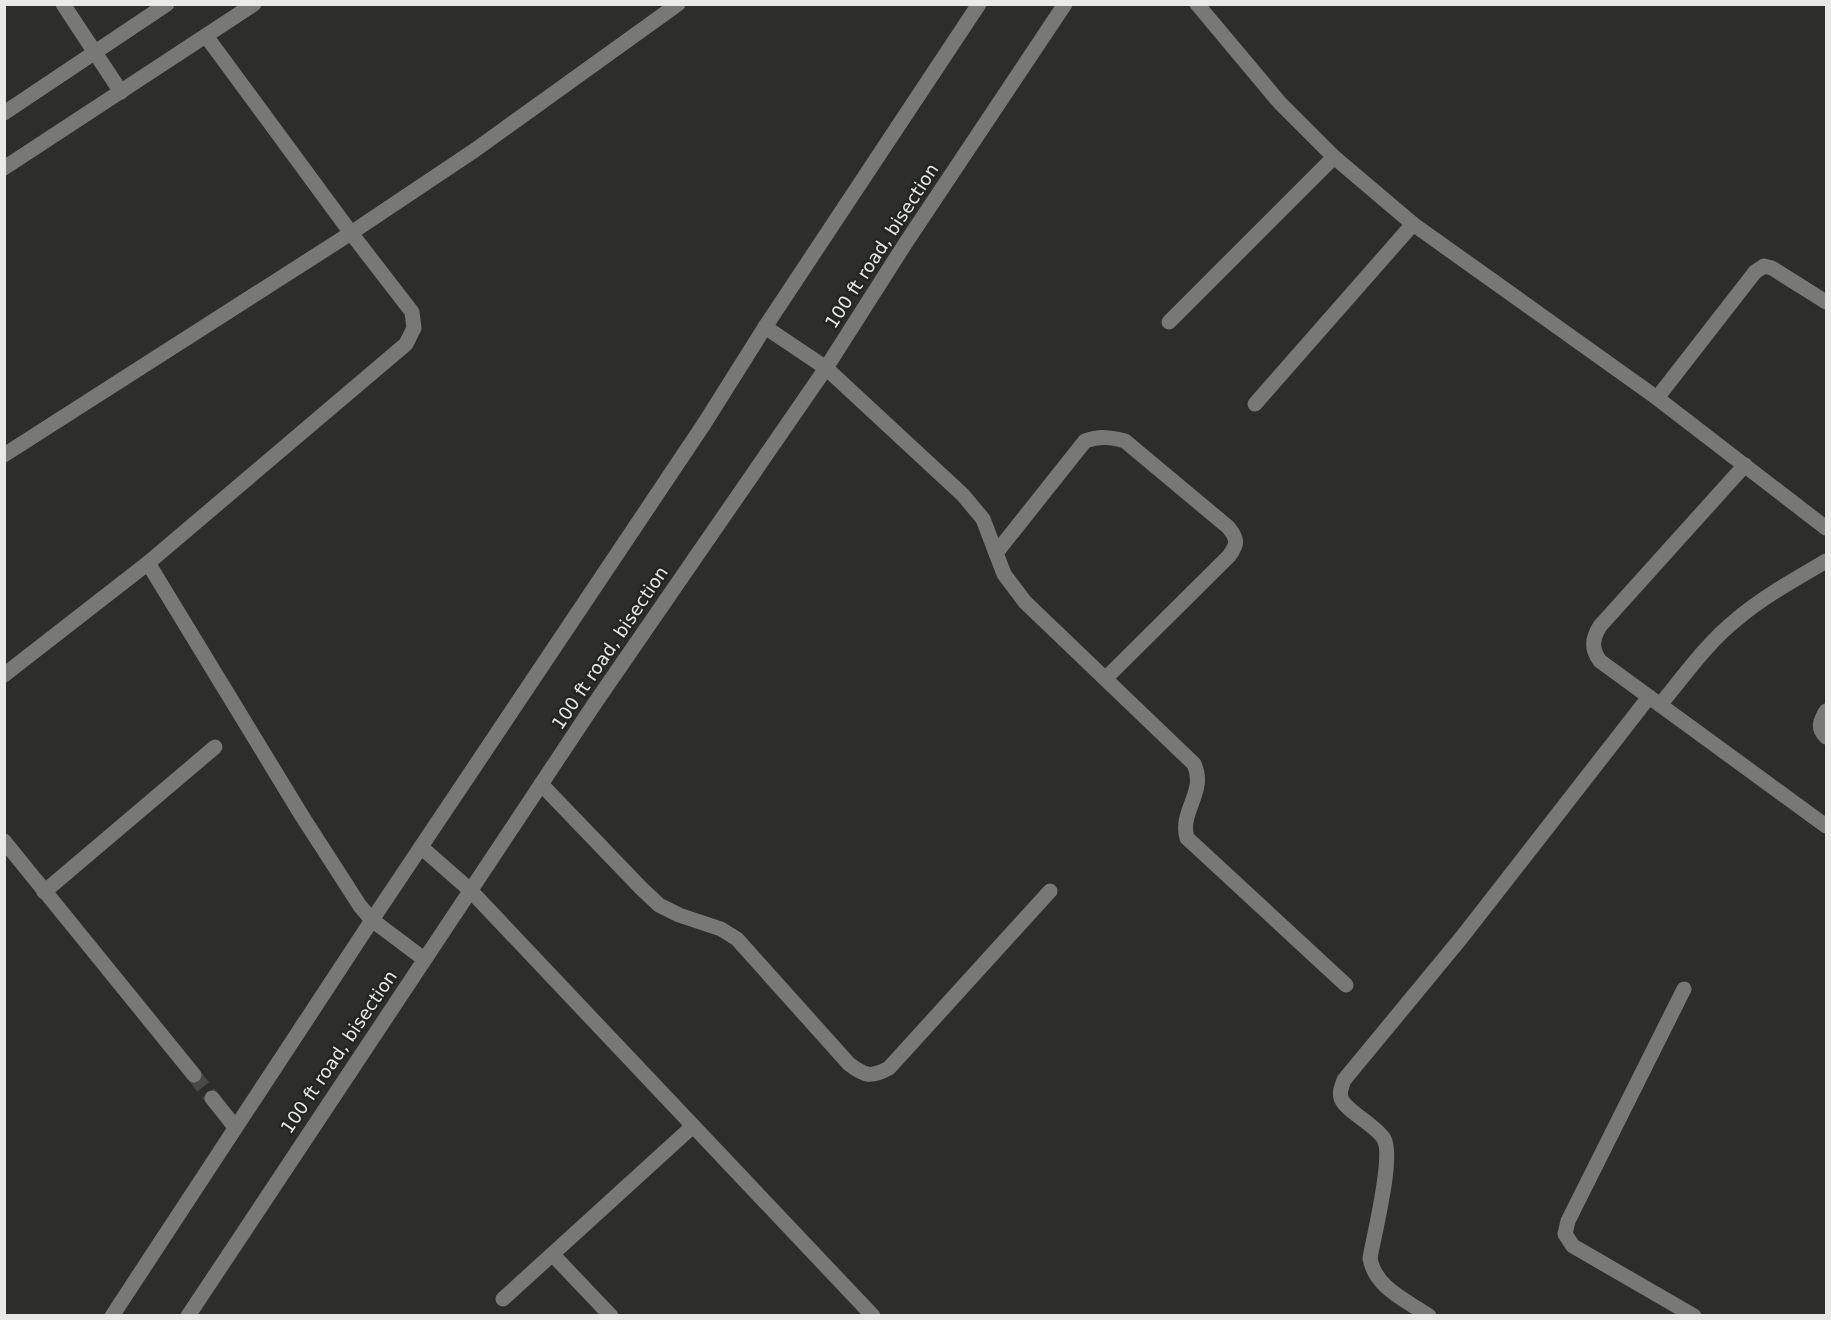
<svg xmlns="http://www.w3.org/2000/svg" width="1831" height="1320" viewBox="0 0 1831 1320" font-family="'DejaVu Sans',sans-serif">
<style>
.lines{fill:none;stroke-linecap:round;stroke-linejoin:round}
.minor-tunnel{stroke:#494a46;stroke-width:15;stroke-dasharray:15 8;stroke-linecap:butt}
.minor{stroke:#787876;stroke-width:15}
.labels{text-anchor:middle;stroke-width:5;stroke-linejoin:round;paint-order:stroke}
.street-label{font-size:18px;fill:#e9eae7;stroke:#232521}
</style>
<rect width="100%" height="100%" fill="#2d2e2a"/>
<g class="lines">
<!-- minor-tunnel -->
<polyline class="minor-tunnel" points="194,1075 212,1098"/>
<!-- minor -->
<g class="minor">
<polyline points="63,4 121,92"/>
<polyline points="1197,4 1280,103 1334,157 1413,224 1657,398 1826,528"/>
<polyline points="4,113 167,4"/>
<polyline points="4,168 254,4"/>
<polyline points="1169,322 1334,157"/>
<path d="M765 327 826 368 963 495 983 519 1004 574 1025 602 1194 764C1207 792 1179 811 1187 838L1346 985"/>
<polyline points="1657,398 1755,272 1764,266 1772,268 1826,302"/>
<polyline points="1255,404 1413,224"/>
<polyline points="4,455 351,233 475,150 678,4"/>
<path d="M1745 465 1600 626C1592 639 1591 649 1600 661L1826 826"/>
<path d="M996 553 1085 441C1099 436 1110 437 1125 441L1228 527C1238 539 1238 544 1229 556L1106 678"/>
<polyline points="148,563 302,816 360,906 372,920 424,959"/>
<polyline points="4,675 148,563 406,344 414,328 412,312 351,233 206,36"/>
<path d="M1660 705C1684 676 1707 643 1737 619 1764 596 1796 579 1826 561"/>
<path d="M1826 711C1820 721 1817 728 1826 737"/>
<path d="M541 784 641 888 659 905 679 915 721 929 737 939 849 1064C865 1076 871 1078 889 1068L1050 891"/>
<polyline points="4,841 194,1075"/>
<polyline points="421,847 470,890 873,1316"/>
<polyline points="44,892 215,747"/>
<polyline points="1684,989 1568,1221 1565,1234 1573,1246 1694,1316"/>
<polyline points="212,1098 235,1127"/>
<polyline points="553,1255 611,1316"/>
<polyline points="503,1299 693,1126"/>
<polyline points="112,1316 372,920 704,424 765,327 979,4"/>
<polyline points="188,1316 593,706 826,368 905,244 1065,4"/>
<path d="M1429 1316C1406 1300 1375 1288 1370 1258 1374 1235 1394 1157 1384 1139 1376 1125 1345 1111 1341 1098 1339 1092 1342 1086 1344 1080L1462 937 1649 697"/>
</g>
</g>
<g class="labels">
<!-- street labels -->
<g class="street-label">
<text transform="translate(882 246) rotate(-57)" y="6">100 ft road, bisection</text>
<text transform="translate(610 648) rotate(-56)" y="6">100 ft road, bisection</text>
<text transform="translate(339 1052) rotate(-56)" y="6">100 ft road, bisection</text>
</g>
</g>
<!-- border -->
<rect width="1831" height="1320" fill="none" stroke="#e9eae7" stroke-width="12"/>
</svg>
